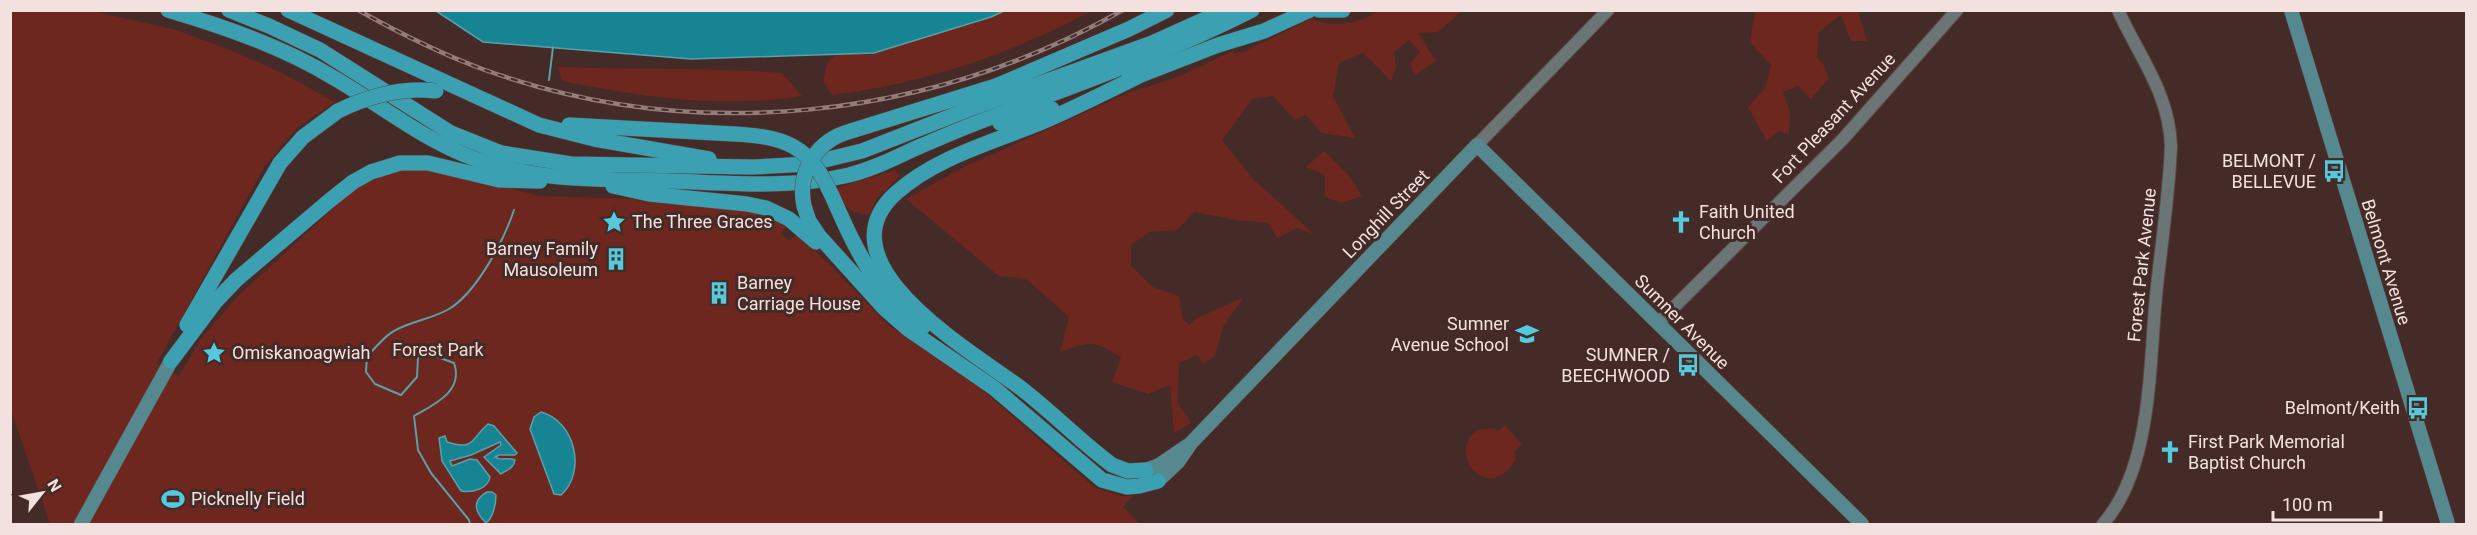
<svg xmlns="http://www.w3.org/2000/svg" width="2477" height="535" viewBox="0 0 2477 535" font-family="Roboto,sans-serif">
<style>
.green{fill:#6d271e}
.water{fill:#178494;stroke:#59a0aa;stroke-width:1.5}
.lines{fill:none;stroke-linecap:round;stroke-linejoin:round}
.stream{stroke:#59a0aa;stroke-width:2}
.secondary-casing{stroke:#5d4945;stroke-width:14}
.primary-casing{stroke:#5d4945;stroke-width:15}
.highway-casing{stroke:#5d4945;stroke-width:16}
.secondary{stroke:#6b7576;stroke-width:12}
.primary{stroke:#568890;stroke-width:14}
.highway{stroke:#3ba1b2;stroke-width:15}
.rail-casing{stroke:#927d7a;stroke-width:4.5}
.rail{stroke:#442b27;stroke-width:2;stroke-dasharray:7;stroke-linecap:butt}
.highway-bridge-casing{stroke:#5d4945;stroke-width:16;stroke-linecap:butt}
.highway-bridge{stroke:#3ba1b2;stroke-width:15}
.labels{text-anchor:middle;stroke-width:6;stroke-linejoin:round;paint-order:stroke}
.street-label{font-size:18px;fill:#f2e1de;stroke:#442b27}
.poi-label{font-size:18px;fill:#f2e1de;stroke:#442b27;text-anchor:start}
.park-label{font-size:18px;fill:#f1d8d3;stroke:#442b27}
</style>
<rect width="100%" height="100%" fill="#442b27"/>
<!-- green -->
<g class="green">
<path d="M10 11H94L176 30 230 50 282 73 335 102 297 128 264 167 157 363 179 376 201 339 236 298 350 193 367 181 398 170H440L539 196 637 199 638 201C684 204 748 200 786 227L781 234 790 241 797 234 832 267 888 325 981 389 1094 487 1120 496H1133L1123 507 1140 524H50L11 410Z"/>
<path d="M1004 11H1091C1009 55 926 83 832 95L823 81 827 64 836 54 874 53 991 17Z"/>
<path d="M1379 11H1462L1438 32 1418 33 1436 61 1415 75 1410 64 1420 52 1409 40 1394 52 1396 67 1391 81 1363 53 1339 63 1333 96 1355 138 1321 133 1306 115 1295 120 1273 96 1252 99 1222 140 1253 179 1314 234 1297 228 1277 238 1268 223 1236 220 1194 212 1177 230 1150 232 1131 245V266L1153 287 1179 296 1183 319 1189 325 1195 319 1244 297 1223 327 1215 356 1203 364 1197 355 1179 363 1178 403 1191 423 1174 433 1170 385 1148 394 1112 382 1121 357C1093 340 1091 341 1060 352L1069 317 1026 279 999 276 906 199 964 167 1128 93 1177 77 1231 52 1241 53 1311 19C1337 29 1356 23 1379 11Z"/>
<polygon points="1755,11 1858,11 1867,41 1851,41 1841,15 1819,32 1817,57 1825,67 1828,79 1811,99 1798,86 1783,92 1790,111 1789,134 1779,131 1767,141 1748,107 1766,86 1771,65 1750,42"/>
<path d="M558 67C633 70 707 67 782 73L802 96C722 109 640 97 562 81Z"/>
<polygon points="1324,151 1349,176 1362,196 1341,203 1325,197 1325,175 1306,167"/>
<path d="M895 170 900 176 877 198 869 215C847 213 846 208 837 188Z"/>
<path d="M1505 425 1522 445 1514 451 1516 459C1489 506 1445 454 1477 430L1494 428 1498 431Z"/>
</g>
<!-- water -->
<g class="water">
<polygon points="436,11 1004,11 991,17 874,53 691,59 483,42"/>
<path d="M541 412C575 421 587 472 561 495L554 494 530 429 534 417Z"/>
<path d="M488 424 494 426 517 453 515 455H499L495 457C501 461 508 457 515 460 514 468 507 470 501 474L484 457 501 445 500 442 471 455 450 461 452 466 470 459 477 460 490 477C488 489 472 493 461 491L442 461 439 438 445 436 447 442C476 451 471 438 488 424Z"/>
<path d="M487 492H492L496 495C496 504 493 518 486 523 475 512 471 501 487 492Z"/>
</g>
<g class="lines">
<!-- stream -->
<g class="stream">
<polyline points="549,80 553,47"/>
<path d="M470 524 469 520 431 473 418 450 414 416C435 404 464 391 454 363L432 355 418 357 417 377 401 395 375 384 366 372 367 356C375 349 384 336 394 331 411 321 432 319 449 309 477 292 504 240 514 210"/>
</g>
<!-- secondary casing -->
<g class="secondary-casing">
<g id="secondary">
<polyline points="1477,145 1608,10"/>
<polyline points="1658,323 1843,139 1957,10"/>
<path d="M2103 524C2152 468 2149 368 2156 296 2161 246 2169 196 2171 146 2169 92 2139 57 2118 10"/>
</g>
</g>
<!-- primary casing -->
<g class="primary-casing">
<g id="primary">
<polyline points="2291,10 2448,524"/>
<polyline points="1146,470 1159,465 1187,446"/>
<polyline points="1158,481 1178,462 1191,443 1477,145 1862,524"/>
<polyline points="81,524 171,361"/>
</g>
</g>
<!-- highway casing -->
<g class="highway-casing">
<g id="highway">
<path d="M168 10C225 27 283 47 334 78 381 105 423 140 475 159 537 182 604 179 670 181 730 183 790 189 849 175 872 169 893 159 914 149 937 139 960 129 984 120 1074 85 1166 54 1252 10"/>
<polyline points="229,10 269,26 320,50 451,133 501,153 571,164 753,167 808,164 862,151 967,110 1152,43 1225,10"/>
<polyline points="288,10 539,125 594,139 709,159"/>
<polyline points="1319,10 1343,10"/>
<path d="M1137 77C1106 92 1075 108 1042 122 994 142 936 157 896 193 817 264 975 353 1022 389 1053 413 1081 442 1112 465L1128 471 1146 470"/>
<polyline points="1128,80 1218,45 1264,31 1310,10"/>
<polyline points="1000,123 1052,109"/>
<polyline points="569,125 734,134"/>
<polyline points="851,131 996,86 1129,29 1167,10"/>
<polyline points="613,186 649,194 747,204 766,208 789,219 816,242"/>
<polyline points="804,206 809,221 819,236 884,308 908,329 994,388 1102,480 1127,487 1139,486 1158,481"/>
<path d="M837 207C858 255 879 296 923 327"/>
<polyline points="187,325 280,163 303,137 338,111"/>
<polyline points="171,361 216,301 236,280 329,201 353,182 371,172 400,163 428,163 499,180 540,181"/>
</g>
</g>
<!-- secondary -->
<use href="#secondary" class="secondary"/>
<!-- primary -->
<use href="#primary" class="primary"/>
<!-- highway -->
<use href="#highway" class="highway"/>
<!-- rail casing -->
<g class="rail-casing">
<path id="rail" d="M358 10C399 33 441 54 485 70 695 145 929 120 1123 10"/>
</g>
<!-- rail -->
<use href="#rail" class="rail"/>
<!-- highway-bridge casing -->
<g class="highway-bridge-casing">
<g id="highway-bridge">
<path d="M338 111C369 96 401 87 436 91"/>
<path d="M734 134C796 137 813 151 837 207"/>
<path d="M804 206C797 171 817 140 851 131"/>
</g>
</g>
<!-- highway-bridge -->
<use href="#highway-bridge" class="highway-bridge"/>
</g>
<!-- icons -->
<defs>
<g id="bus-bare" transform="scale(1.8)"><path d="M-5-6H5V4H4V6H2V4H-2V6H-4V4H-5ZM-3.5-4V0h7V-4ZM-3.5 1.2v1.5H-2V1.2ZM2 1.2v1.5H3.5V1.2Z" fill="#55cadf" stroke="#442b27" stroke-width="2.5" paint-order="stroke"/></g>
<g id="sight-bare" transform="scale(1.8)"><path d="M0-6L1.8-2.2L6-1.7L2.9 1.2L3.7 5.4L0 3.3L-3.7 5.4L-2.9 1.2L-6-1.7L-1.8-2.2Z" fill="#55cadf" stroke="#442b27" stroke-width="2.5" paint-order="stroke"/></g>
<g id="church-bare" transform="scale(1.8)"><path d="M-1.2-6h2.4v3.5h3.3v2.4h-3.3V6h-2.4V-.1h-3.3v-2.4h3.3Z" fill="#55cadf" stroke="#442b27" stroke-width="2.5" paint-order="stroke"/></g>
<g id="building-bare" transform="scale(1.8)"><path d="M-4-6H4V6H1V3H-1V6H-4ZM-2.5-4.3h1.7v1.8h-1.7ZM.8-4.3h1.7v1.8H.8ZM-2.5-1h1.7V.8h-1.7ZM.8-1h1.7V.8H.8Z" fill="#55cadf" stroke="#442b27" stroke-width="2.5" paint-order="stroke"/></g>
<g id="school-bare" transform="scale(1.8)"><path d="M0-5L7-2L0 1L-7-2ZM-4 1L0 2.5L4 1V4Q0 6-4 4Z" fill="#55cadf" stroke="#442b27" stroke-width="2.5" paint-order="stroke"/></g>
<g id="stadium-bare" transform="scale(1.8)"><path d="M0-5a6.5 5 0 1 0 0 10a6.5 5 0 1 0 0-10ZM-3.5-1.8h7v3.6h-7Z" fill="#55cadf" stroke="#442b27" stroke-width="2.5" paint-order="stroke"/></g>
</defs>
<g fill-rule="evenodd">
<use href="#bus-bare" x="2334" y="171"/>
<use href="#sight-bare" x="614" y="222"/>
<use href="#church-bare" x="1681" y="222"/>
<use href="#building-bare" x="616" y="259"/>
<use href="#building-bare" x="719" y="293"/>
<use href="#school-bare" x="1527" y="334"/>
<use href="#sight-bare" x="214" y="353"/>
<use href="#bus-bare" x="1688" y="365"/>
<use href="#bus-bare" x="2418" y="408"/>
<use href="#church-bare" x="2170" y="452"/>
<use href="#stadium-bare" x="173" y="499"/>
</g>
<g class="labels">
<!-- street labels -->
<g class="street-label">
<text transform="translate(1834 118) rotate(-47)" y="6">Fort Pleasant Avenue</text>
<text transform="translate(1386 214) rotate(-46)" y="6">Longhill Street</text>
<text transform="translate(2386 262) rotate(73)" y="6">Belmont Avenue</text>
<text transform="translate(2142 265) rotate(-84)" y="6">Forest Park Avenue</text>
<text transform="translate(1682 322) rotate(45)" y="6">Sumner Avenue</text>
</g>
<!-- poi labels -->
<g class="poi-label">
<text x="2316" y="167" text-anchor="end">BELMONT /<tspan x="2316" dy="21">BELLEVUE</tspan></text>
<text x="1699" y="218">Faith United<tspan x="1699" dy="21">Church</tspan></text>
<text x="632" y="228">The Three Graces</text>
<text x="598" y="255" text-anchor="end">Barney Family<tspan x="598" dy="21">Mausoleum</tspan></text>
<text x="737" y="289">Barney<tspan x="737" dy="21">Carriage House</tspan></text>
<text x="1509" y="330" text-anchor="end">Sumner<tspan x="1509" dy="21">Avenue School</tspan></text>
<text x="232" y="359">Omiskanoagwiah</text>
<text x="1670" y="361" text-anchor="end">SUMNER /<tspan x="1670" dy="21">BEECHWOOD</tspan></text>
<text x="2400" y="414" text-anchor="end">Belmont/Keith</text>
<text x="2188" y="448">First Park Memorial<tspan x="2188" dy="21">Baptist Church</tspan></text>
<text x="191" y="505">Picknelly Field</text>
</g>
<!-- park labels -->
<g class="park-label">
<text x="438" y="356">Forest Park</text>
</g>
</g>
<!-- border -->
<rect width="2477" height="535" fill="none" stroke="#f2e1de" stroke-width="24"/>
<!-- north arrow -->
<g transform="translate(42 493) rotate(59)" stroke="#442b27" stroke-width="4.5" paint-order="stroke">
<path d="M0-4.5L10 22L0 15L-10 22Z" fill="#f2e1de"/>
<text y="-9" font-size="16" font-weight="bold" text-anchor="middle" fill="#f2e1de">N</text>
</g>
<!-- scale -->
<path d="M2273 511v9h108v-9" fill="none" stroke="#f2e1de" stroke-width="3"/>
<text x="2282" y="511" font-size="18" fill="#f2e1de" stroke="#442b27" stroke-width="4.5" paint-order="stroke">100 m</text>
</svg>
